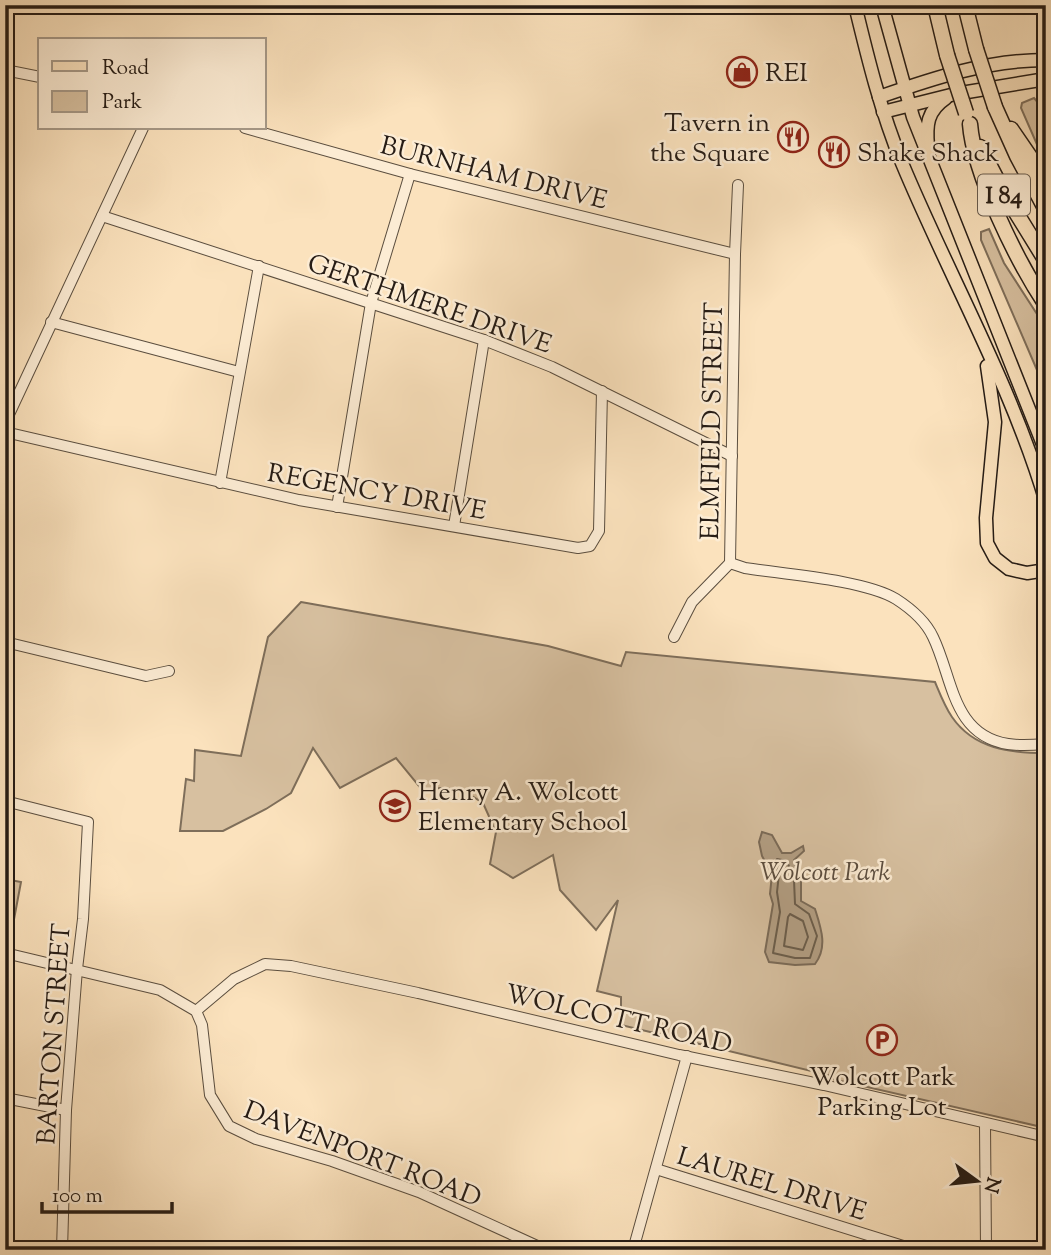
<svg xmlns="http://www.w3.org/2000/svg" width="1051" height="1255" viewBox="0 0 1051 1255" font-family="'Sorts Mill Goudy',serif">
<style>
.green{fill:#d7c0a0;stroke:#7e6e5a;stroke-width:2}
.water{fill:#b39f84;stroke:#7b6b58;stroke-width:2}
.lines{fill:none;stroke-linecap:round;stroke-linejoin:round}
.shore{stroke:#6c5e4c;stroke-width:2}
.minor-casing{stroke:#5b4e3f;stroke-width:12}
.major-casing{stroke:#261c15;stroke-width:15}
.highway-casing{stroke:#261c15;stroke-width:17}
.minor{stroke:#fcecd4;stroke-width:10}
.major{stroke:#fbe2bd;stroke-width:12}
.highway{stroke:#fbe2bd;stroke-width:14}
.highway-bridge-casing{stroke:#261c15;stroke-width:17;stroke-linecap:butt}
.highway-bridge{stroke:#fbe2bd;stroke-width:14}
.labels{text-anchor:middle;stroke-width:5;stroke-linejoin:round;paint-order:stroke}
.shield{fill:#fcecd4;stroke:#665a4e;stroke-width:2}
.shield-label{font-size:24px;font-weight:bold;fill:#261c15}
.poi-label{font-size:26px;fill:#261c15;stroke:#fcecd4;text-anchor:start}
.street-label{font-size:26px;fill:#261c15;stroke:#fcecd4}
.park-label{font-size:26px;font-style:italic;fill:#5b4d3f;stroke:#fcecd4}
</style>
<rect width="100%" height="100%" fill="#fbe2bd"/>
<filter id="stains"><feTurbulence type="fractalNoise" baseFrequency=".00286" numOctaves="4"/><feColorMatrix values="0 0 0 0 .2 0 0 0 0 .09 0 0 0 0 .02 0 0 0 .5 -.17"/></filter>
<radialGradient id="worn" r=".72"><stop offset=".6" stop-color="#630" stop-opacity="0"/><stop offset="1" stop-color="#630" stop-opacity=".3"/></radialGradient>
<!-- green -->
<g class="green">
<polygon points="1034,98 1046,112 1046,165 1021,108 1022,103"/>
<polygon points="989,229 1004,263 1046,328 1046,391 981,240 981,232"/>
<path d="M301 602 548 646 621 666 626 652 935 682C940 694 945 707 952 717 974 749 1010 753 1046 753V1128L832 1079V1076L621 1025V997L597 991 618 900 596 930 560 890 553 855 513 878 490 864 496 832 483 803 462 790 440 788 423 791 396 758 340 788 313 748 291 793 266 809 223 831H180L186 779 194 781 195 750 241 756 268 637Z"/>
<polygon points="5,879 21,882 6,962 5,962"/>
</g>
<!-- water -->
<path class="water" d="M762 832 772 835 782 853H791L803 846 804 851 794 860 797 872 801 876V901L815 909C821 928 828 947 815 964L795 965 769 962 765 952 773 904 770 894 772 874 762 856 759 842Z"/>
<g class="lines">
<!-- shore -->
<g class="shore">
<polygon points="777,859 787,861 794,880 795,904 809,914 817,936 810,958 795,958 773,953 780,912 777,892 779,874 775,862"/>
<polygon points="790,914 803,921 808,937 803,950 784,946 788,917"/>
</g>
<!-- minor casing -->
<g class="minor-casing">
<g id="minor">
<polyline points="5,70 40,77"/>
<polyline points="245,128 410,174 735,254"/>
<polyline points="102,216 484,340 552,367 732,456"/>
<polyline points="51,322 239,372"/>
<polyline points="5,423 143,128"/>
<polyline points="5,432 299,500 578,548 590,546 599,531 602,391"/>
<polyline points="220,483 259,266"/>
<polyline points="337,507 371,303 410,174"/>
<polyline points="454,526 484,340"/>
<path d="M730 563 745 568C784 574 865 580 896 599 910 608 926 622 933 637 953 678 952 735 1008 744 1021 746 1033 745 1046 744"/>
<polyline points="674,637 692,602 730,563 735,254 738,185"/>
<polyline points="5,642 146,676 169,671"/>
<polyline points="5,801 88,822 83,919 77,969 66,1110 62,1250"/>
<polyline points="5,953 160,990 196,1011 202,1025 210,1095 229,1126 256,1139 332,1161 419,1192 546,1250"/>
<polyline points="196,1011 234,979 265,964 291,966 418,993 679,1055 824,1085 1046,1137"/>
<polyline points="5,1098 66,1110"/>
<polyline points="985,1124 986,1250"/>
<polyline points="656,1169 916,1250"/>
<polyline points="633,1250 687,1056"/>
</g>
</g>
<!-- major casing -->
<g class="major-casing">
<g id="major">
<path d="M855 5C868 59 881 112 902 163 949 276 1011 384 1046 502"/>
<polyline points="882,5 913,117 1046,452"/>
<path d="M879 97C934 78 987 60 1046 60"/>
<polyline points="883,112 955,94 1046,79"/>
<path d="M928 146C926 125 927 111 946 98"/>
<polyline points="987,366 995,422 986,518 987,543 995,558 1009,569 1027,573 1046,570"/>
</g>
</g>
<!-- highway casing -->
<g class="highway-casing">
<g id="highway">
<polyline points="935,5 947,55"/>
<polyline points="965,5 976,49"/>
<polyline points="995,107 1017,156 1046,210"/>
<path d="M970 124C974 175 1017 261 1046 305"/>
<polyline points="1011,129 1046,180"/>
<polyline points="980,147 1004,193 1046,261"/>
</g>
</g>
<!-- minor -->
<use href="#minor" class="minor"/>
<!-- major -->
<use href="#major" class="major"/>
<!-- highway -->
<use href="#highway" class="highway"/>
<!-- highway-bridge casing -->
<g class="highway-bridge-casing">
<g id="highway-bridge">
<polyline points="976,49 995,107"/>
<polyline points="947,55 966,113"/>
</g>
</g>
<!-- highway-bridge -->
<use href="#highway-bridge" class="highway-bridge"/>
</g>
<!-- icons -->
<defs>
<g id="shop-ring" transform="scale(1.575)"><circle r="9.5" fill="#fcecd4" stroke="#8f2418" stroke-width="1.5"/><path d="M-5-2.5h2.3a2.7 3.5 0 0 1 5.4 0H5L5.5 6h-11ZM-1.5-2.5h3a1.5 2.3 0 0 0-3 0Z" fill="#8f2418"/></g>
<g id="restaurant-ring" transform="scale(1.575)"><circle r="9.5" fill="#fcecd4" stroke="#8f2418" stroke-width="1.5"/><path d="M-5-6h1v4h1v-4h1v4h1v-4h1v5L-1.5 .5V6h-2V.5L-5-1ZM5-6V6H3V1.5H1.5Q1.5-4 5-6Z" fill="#8f2418"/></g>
<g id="school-ring" transform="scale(1.575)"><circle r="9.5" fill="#fcecd4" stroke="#8f2418" stroke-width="1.5"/><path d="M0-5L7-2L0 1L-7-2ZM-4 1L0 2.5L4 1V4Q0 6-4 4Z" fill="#8f2418"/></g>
<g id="parking-ring" transform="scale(1.575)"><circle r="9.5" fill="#fcecd4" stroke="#8f2418" stroke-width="1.5"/><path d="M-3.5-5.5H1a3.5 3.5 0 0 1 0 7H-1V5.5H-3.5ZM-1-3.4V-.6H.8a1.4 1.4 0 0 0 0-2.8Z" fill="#8f2418"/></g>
</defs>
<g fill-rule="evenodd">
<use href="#shop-ring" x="742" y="72"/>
<use href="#restaurant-ring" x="793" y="137"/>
<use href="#restaurant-ring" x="834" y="152"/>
<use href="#school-ring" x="395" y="806"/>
<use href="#parking-ring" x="882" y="1040"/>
</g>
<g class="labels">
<!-- shield labels -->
<rect class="shield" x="978" y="174.5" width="52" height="41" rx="5"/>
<g class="shield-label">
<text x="1004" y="203">I 84</text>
</g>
<!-- poi labels -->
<g class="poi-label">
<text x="765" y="81">REI</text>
<text x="770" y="131" text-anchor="end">Tavern in<tspan x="770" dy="30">the Square</tspan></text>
<text x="857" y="161">Shake Shack</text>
<text x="418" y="800">Henry A. Wolcott<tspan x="418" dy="30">Elementary School</tspan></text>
<text x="882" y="1085" text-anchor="middle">Wolcott Park<tspan x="882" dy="30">Parking Lot</tspan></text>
</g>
<!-- street labels -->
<g class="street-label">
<text transform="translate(494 172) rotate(14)" y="9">BURNHAM DRIVE</text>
<text transform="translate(430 303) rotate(19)" y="9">GERTHMERE DRIVE</text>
<text transform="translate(711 421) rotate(-89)" y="9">ELMFIELD STREET</text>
<text transform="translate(377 491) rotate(10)" y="9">REGENCY DRIVE</text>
<text transform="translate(619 1018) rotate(13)" y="9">WOLCOTT ROAD</text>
<text transform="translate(53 1034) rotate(-86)" y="9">BARTON STREET</text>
<text transform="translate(363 1153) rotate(21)" y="9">DAVENPORT ROAD</text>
<text transform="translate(772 1183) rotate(17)" y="9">LAUREL DRIVE</text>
</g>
<!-- park labels -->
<g class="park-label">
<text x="825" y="880">Wolcott Park</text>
</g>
</g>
<!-- margin -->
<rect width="1051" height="1255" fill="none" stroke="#fbe2bd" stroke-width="28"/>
<rect x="7" y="7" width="1037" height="1241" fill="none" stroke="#261c15" stroke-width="3.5"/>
<rect x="14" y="14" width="1023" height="1227" fill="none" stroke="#261c15" stroke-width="2"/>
<!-- legend -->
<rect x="38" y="38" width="228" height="91" fill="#fcecd4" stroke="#a69988" stroke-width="2"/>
<rect x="52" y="61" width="35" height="10" fill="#fbe2bd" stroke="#a69988" stroke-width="2"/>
<text x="102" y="74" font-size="21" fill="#261c15">Road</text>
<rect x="52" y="91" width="35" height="21" fill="#d7c0a0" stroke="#a69988" stroke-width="2"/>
<text x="102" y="108" font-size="21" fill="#261c15">Park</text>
<!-- north arrow -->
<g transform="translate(977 1181) rotate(105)" stroke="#fcecd4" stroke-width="5" paint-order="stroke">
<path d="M0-5L12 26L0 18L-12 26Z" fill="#261c15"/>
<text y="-10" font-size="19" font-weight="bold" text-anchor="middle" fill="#261c15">N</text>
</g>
<!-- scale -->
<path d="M42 1202v10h130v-10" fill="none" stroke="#261c15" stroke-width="3.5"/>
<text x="52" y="1202" font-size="21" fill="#261c15" stroke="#fcecd4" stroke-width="5" paint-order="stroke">100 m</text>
<rect width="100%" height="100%" filter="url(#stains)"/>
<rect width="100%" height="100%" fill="url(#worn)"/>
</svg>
